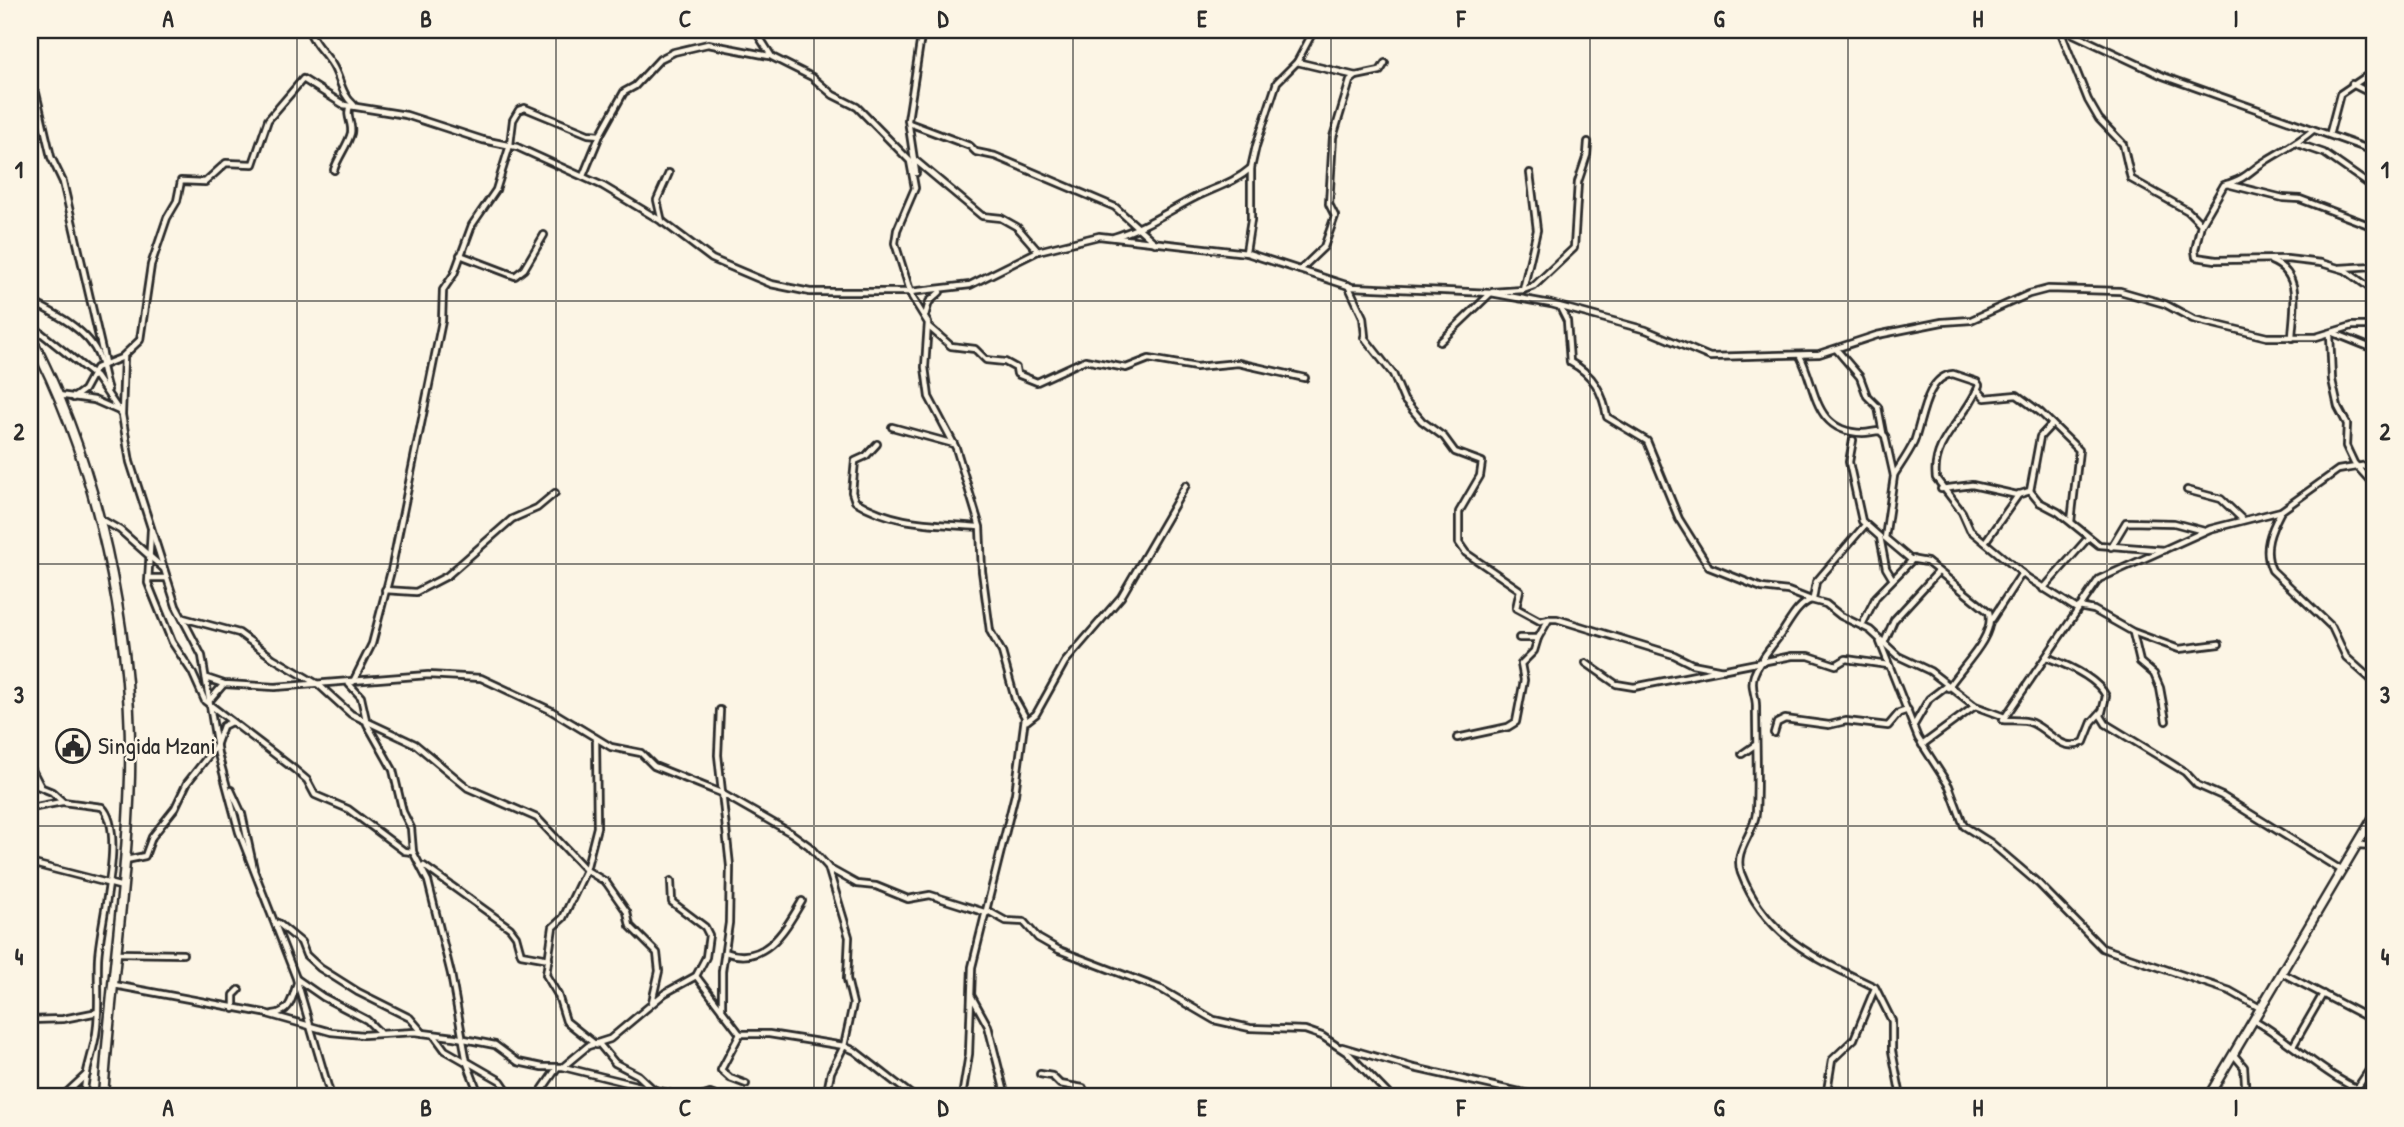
<svg xmlns="http://www.w3.org/2000/svg" width="2404" height="1127" viewBox="0 0 2404 1127" font-family="'Patrick Hand',sans-serif">
<style>
.lines{fill:none;stroke-linecap:round;stroke-linejoin:round}
.street-casing{stroke:#2b2b2b;stroke-width:10}
.primary-casing{stroke:#2b2b2b;stroke-width:12}
.highway-casing{stroke:#2b2b2b;stroke-width:13}
.street{stroke:#fcf5e5;stroke-width:4.5}
.primary{stroke:#fcf5e5;stroke-width:7}
.highway{stroke:#fcf5e5;stroke-width:8}
.grid{fill:none;stroke:#2b2b2b;stroke-width:2;stroke-opacity:0.55}
.labels{text-anchor:middle;stroke-width:5;stroke-linejoin:round;paint-order:stroke}
.poi-label{font-size:24px;fill:#2b2b2b;stroke:#fcf5e5;text-anchor:start}
.neatline{fill:none;stroke:#2b2b2b;stroke-width:2.5}
.grid-label{font-size:23px;text-anchor:middle;font-weight:bold;fill:#2b2b2b}
</style>
<rect width="100%" height="100%" fill="#fcf5e5"/>
<filter id="ink" filterUnits="userSpaceOnUse"><feTurbulence type="fractalNoise" baseFrequency=".0143" numOctaves="2"/><feDisplacementMap in="SourceGraphic" scale="14" xChannelSelector="R" yChannelSelector="G"/><feConvolveMatrix kernelMatrix="1 2 1 2 8 2 1 2 1" color-interpolation-filters="sRGB"/></filter>
<g filter="url(#ink)">
<g class="lines">
<!-- street casing -->
<g class="street-casing">
<g id="street">
<path d="M309 30C314 46 325 52 333 66 341 80 341 94 354 105"/>
<polyline points="755,30 772,57 812,77 833,95 857,107 910,161 915,188 897,230 895,243 912,297 928,323 925,367 929,397 956,448 980,527 982,571 990,631 1002,652 1015,699 1025,717 1015,794 972,967 969,1054 962,1097"/>
<polyline points="2060,30 2088,100 2099,119 2123,144 2131,179 2188,211 2201,224 2195,250 2196,257 2216,260 2287,259 2321,263 2345,270 2374,291"/>
<polyline points="2065,30 2163,76 2374,151"/>
<polyline points="1297,62 1356,76 1380,71 1385,63"/>
<polyline points="2352,84 2374,95"/>
<polyline points="36,93 51,157 63,182 105,363"/>
<polyline points="909,123 970,146 976,152 995,156 1115,207 1155,243"/>
<polyline points="2330,132 2340,94 2374,71"/>
<polyline points="2298,144 2324,153 2374,188"/>
<polyline points="915,160 982,216 1001,218 1017,227 1038,251"/>
<path d="M334 170C338 157 348 145 351 133 353 123 345 116 350 106"/>
<polyline points="916,173 908,120 922,30"/>
<polyline points="583,176 600,135"/>
<polyline points="2227,184 2283,198 2300,199 2374,227"/>
<polyline points="662,222 657,200 669,173"/>
<path d="M2202 223 2224 185C2250 177 2247 172 2267 160 2283 150 2298 143 2313 130"/>
<path d="M1114 237C1144 228 1170 210 1198 196 1217 187 1235 182 1251 168"/>
<polyline points="1246,252 1251,220 1251,168 1256,146 1277,82 1297,62 1314,30"/>
<polyline points="460,255 515,276 524,269 544,235"/>
<path d="M2271 261C2304 274 2293 310 2292 338"/>
<polyline points="2340,268 2374,266"/>
<polyline points="1300,270 1324,247 1335,216 1329,204 1333,137 1350,81 1356,76"/>
<polyline points="1348,285 1363,317 1365,336"/>
<polyline points="1523,290 1534,286 1574,248 1578,182 1587,155 1588,142"/>
<path d="M30 301C54 313 89 330 99 357 103 367 104 379 108 390"/>
<path d="M1560 307 1567 321 1570 362C1593 374 1603 392 1607 417L1647 441 1679 519 1709 567 1762 588 1788 591 1811 600"/>
<polyline points="925,316 929,302 940,292"/>
<polyline points="30,324 96,377 122,415 130,462 176,606 202,656 218,754 239,832 296,978 331,1097"/>
<polyline points="929,327 951,346 975,349 986,360 1005,362 1016,368 1017,374 1037,382 1085,360 1126,368 1149,359 1196,367 1238,363 1305,378"/>
<polyline points="2334,333 2374,349"/>
<polyline points="2330,334 2332,380 2338,407 2347,424 2346,446 2354,463 2374,485"/>
<polyline points="1364,337 1393,374 1404,400 1422,421 1444,437 1455,452 1482,462 1480,476 1459,512 1459,543 1466,553 1520,590 1516,608 1540,621 1549,619"/>
<polyline points="1440,342 1492,292 1523,290 1537,230 1530,173"/>
<polyline points="1836,349 1860,377 1867,396 1878,407 1883,433"/>
<path d="M1800 356C1817 388 1813 432 1863 433 1869 433 1874 431 1880 431L1885 436 1894 476 1885 538 1910 559 1927 562 1989 612C1996 637 1960 668 1948 688"/>
<polyline points="1978,390 1985,398 2017,395 2040,412 2079,450 2071,522"/>
<polyline points="58,395 94,400 119,411"/>
<polyline points="73,398 84,390 96,368 121,358 140,340 151,265 167,218 177,201 181,181 205,182 226,163 253,164 268,120 303,79 344,105 406,115 483,140 517,147 603,186 663,222 712,259 771,284 810,292 910,292 970,285 1038,251 1099,236 1247,253 1352,287 1491,293 1551,304 1646,330 1710,357 1819,354 1877,335 1942,322 1971,320 2029,294 2048,289 2120,291 2165,304 2193,319 2267,337 2316,337 2352,326 2374,326"/>
<polyline points="122,414 124,357"/>
<polyline points="892,427 954,444"/>
<polyline points="1853,440 1849,462 1862,521 1880,537 1886,568 1892,578"/>
<path d="M877 444 866 456 855 461 852 492 855 501C896 526 934 523 979 527"/>
<path d="M1894 475C1901 464 1909 453 1914 442 1922 421 1926 376 1953 374L1977 382 1979 385C1967 419 1931 439 1936 478L1962 512 1970 530 2028 578 2077 609"/>
<polyline points="1941,489 1972,485 2017,495 2030,491 2039,502 2058,512 2099,545 2164,550"/>
<polyline points="2187,490 2221,499 2243,520"/>
<polyline points="2030,491 2040,437 2052,424"/>
<path d="M2281 511C2271 530 2262 549 2272 570L2332 627 2346 657 2374 682"/>
<polyline points="99,518 120,530 163,568"/>
<polyline points="151,530 148,583 172,642 192,672 205,701 294,769 307,780 315,795 348,809 404,851 413,852"/>
<polyline points="1985,542 2019,494"/>
<polyline points="2111,547 2126,522 2174,523 2204,531"/>
<polyline points="150,578 166,578"/>
<polyline points="2043,589 2088,538"/>
<polyline points="385,590 416,592 447,576 512,519 537,508 555,493"/>
<polyline points="1813,599 1816,582 1865,525"/>
<polyline points="2079,607 2094,610 2133,632 2179,649 2219,644"/>
<polyline points="183,618 239,633 273,658 319,685 351,714 415,744 468,788 537,818 586,870 563,918 553,927 546,975 558,995 566,1021 596,1045"/>
<polyline points="1992,619 2022,573"/>
<polyline points="1862,625 1876,597 1913,559"/>
<polyline points="2133,633 2140,662 2154,674 2160,688 2166,721"/>
<polyline points="1519,638 1538,638 1549,619 1557,619 1674,655 1692,664 1723,670"/>
<polyline points="1880,642 1918,738 1949,786 1964,826 1991,843 2039,884 2102,948 2230,991 2260,1008"/>
<polyline points="1884,643 1894,620 1938,572"/>
<path d="M2046 657C2065 664 2097 678 2106 696L2101 716 2106 724 2185 772 2197 785 2222 796 2341 870"/>
<polyline points="1586,663 1616,684 1634,687 1792,656 1809,656 1836,665 1846,659 1888,665"/>
<polyline points="206,678 224,684 275,687 428,675 481,678 550,710 611,747 641,753 654,766 721,793 791,833 809,846 828,867 849,937 847,979 853,1004 844,1046 831,1072 826,1097"/>
<polyline points="353,682 372,644 391,571 442,321 443,290 454,274 472,225 496,190 510,145 513,120 519,110 525,108 588,134 600,135 624,92 635,86 660,59 674,52 708,44 769,56"/>
<polyline points="349,684 361,697 367,724 393,770 403,812 411,828 413,852 428,881 451,974 467,1063 480,1097"/>
<polyline points="211,699 223,685"/>
<polyline points="720,710 718,755 730,866 729,923 722,971 722,1011"/>
<path d="M2003 720C2012 721 2024 719 2032 723 2050 731 2063 754 2084 742L2092 722 2101 712"/>
<polyline points="1027,721 1036,714 1065,662 1121,597 1186,485"/>
<polyline points="1914,725 1929,699 1946,686"/>
<polyline points="1774,733 1777,723 1785,719 1829,725 1846,721 1888,726 1899,713 1908,710"/>
<polyline points="1457,738 1508,727 1516,722 1524,680 1521,664 1534,651 1538,638"/>
<polyline points="596,740 597,827 586,870 606,882 627,912 630,926 657,953 659,971 652,1002"/>
<polyline points="1922,745 1975,706"/>
<polyline points="1742,754 1755,745"/>
<polyline points="30,766 40,785"/>
<path d="M30 783 52 792 63 802 102 807C127 831 99 925 98 959 97 984 100 1009 96 1034 93 1055 83 1076 84 1097"/>
<polyline points="231,790 242,814 254,869"/>
<polyline points="36,807 62,802"/>
<polyline points="2358,845 2374,846"/>
<polyline points="126,860 145,856 152,837 175,808 187,783 216,746 223,726 231,722"/>
<polyline points="30,863 123,887"/>
<polyline points="424,866 510,928 516,936 521,954 549,959"/>
<polyline points="830,869 857,884 876,886 908,899 930,895 987,913"/>
<polyline points="988,911 1006,921 1024,922 1038,938 1059,950 1161,989 1214,1020 1250,1028 1305,1030 1322,1036 1349,1054 1391,1097"/>
<polyline points="278,923 301,942 306,955 320,968 358,992 410,1018 423,1033"/>
<path d="M725 952C765 967 785 930 802 901"/>
<polyline points="118,953 183,954"/>
<polyline points="2282,973 2374,1021"/>
<polyline points="696,976 740,1034"/>
<polyline points="297,979 323,997 367,1020 379,1032"/>
<polyline points="114,985 264,1013 331,1032 363,1035 415,1032 454,1037 495,1045 518,1062 542,1067 563,1067 684,1097"/>
<polyline points="972,997 988,1026 1006,1097"/>
<polyline points="234,1009 234,995 239,990"/>
<path d="M273 1014C291 1012 292 998 297 983"/>
<polyline points="30,1020 63,1019 98,1012"/>
<path d="M2254 1020C2289 1039 2336 1087 2374 1094"/>
<polyline points="740,1034 769,1034 844,1046 855,1051 914,1097"/>
<polyline points="740,1034 721,1070 730,1078 746,1084"/>
<polyline points="434,1035 445,1050 466,1062"/>
<polyline points="600,1045 615,1063 638,1075 654,1090"/>
<polyline points="2293,1046 2323,994"/>
<polyline points="1342,1047 1414,1068 1542,1097"/>
<polyline points="2234,1055 2244,1067 2246,1097"/>
<polyline points="468,1062 501,1081 512,1097"/>
<polyline points="564,1066 588,1046 610,1039 665,993 696,976 706,957 709,935 705,927 672,902 671,881"/>
<polyline points="1040,1074 1052,1076 1060,1084 1083,1088 1086,1097"/>
<polyline points="2357,1088 2374,1063"/>
<polyline points="62,1097 87,1074"/>
<polyline points="537,1097 557,1068"/>
<polyline points="701,1097 710,1094 718,1097"/>
<polyline points="1826,1097 1832,1060 1854,1039 1875,988"/>
<path d="M1901 1097 1892 1051V1021L1875 987C1818 960 1765 937 1741 873 1733 850 1754 834 1756 813 1758 778 1756 742 1756 706 1756 695 1750 687 1754 675 1760 658 1773 646 1783 631 1791 619 1798 605 1811 600L1826 604 1841 616 1870 630 1898 656 1930 671 1975 706 2005 717 2099 579 2210 529 2281 511 2338 470 2374 464"/>
<polyline points="2311,1097 2317,1097"/>
</g>
</g>
<!-- primary casing -->
<g class="primary-casing">
<polyline id="primary" points="2208,1097 2374,816"/>
</g>
<!-- highway casing -->
<g class="highway-casing">
<path id="highway" d="M30 336C98 464 133 631 130 776 127 883 110 990 103 1097"/>
</g>
<!-- street -->
<use href="#street" class="street"/>
<!-- primary -->
<use href="#primary" class="primary"/>
<!-- highway -->
<use href="#highway" class="highway"/>
</g>
</g>
<!-- grid -->
<path class="grid" d="M297 30V1097M556 30V1097M814 30V1097M1073 30V1097M1331 30V1097M1590 30V1097M1848 30V1097M2107 30V1097M30 301H2374M30 564H2374M30 826H2374"/>
<!-- icons -->
<defs>
<g id="civic-ring" transform="scale(1.75)"><circle r="9.5" fill="#fcf5e5" stroke="#2b2b2b" stroke-width="1.5"/><path d="M-.6-6.5H3V-4.5H.6V-3L4-1V1h2V6H-6V1h2V-1L-.6-3ZM-1.2 2.5V6h2.4V2.5Z" fill="#2b2b2b"/></g>
</defs>
<g fill-rule="evenodd">
<use href="#civic-ring" x="73" y="746"/>
</g>
<g class="labels">
<!-- poi labels -->
<g class="poi-label">
<text x="98" y="754">Singida Mzani</text>
</g>
</g>
<!-- margin -->
<rect width="2404" height="1127" fill="none" stroke="#fcf5e5" stroke-width="77"/>
<rect x="38" y="38" width="2328" height="1050" class="neatline"/>
<g class="grid-label">
<text x="168" y="27">A</text>
<text x="426" y="27">B</text>
<text x="685" y="27">C</text>
<text x="943" y="27">D</text>
<text x="1202" y="27">E</text>
<text x="1461" y="27">F</text>
<text x="1719" y="27">G</text>
<text x="1978" y="27">H</text>
<text x="2236" y="27">I</text>
<text x="19" y="178">1</text>
<text x="2385" y="178">1</text>
<text x="19" y="440">2</text>
<text x="2385" y="440">2</text>
<text x="19" y="703">3</text>
<text x="2385" y="703">3</text>
<text x="19" y="965">4</text>
<text x="2385" y="965">4</text>
<text x="168" y="1116">A</text>
<text x="426" y="1116">B</text>
<text x="685" y="1116">C</text>
<text x="943" y="1116">D</text>
<text x="1202" y="1116">E</text>
<text x="1461" y="1116">F</text>
<text x="1719" y="1116">G</text>
<text x="1978" y="1116">H</text>
<text x="2236" y="1116">I</text>
</g>
</svg>
